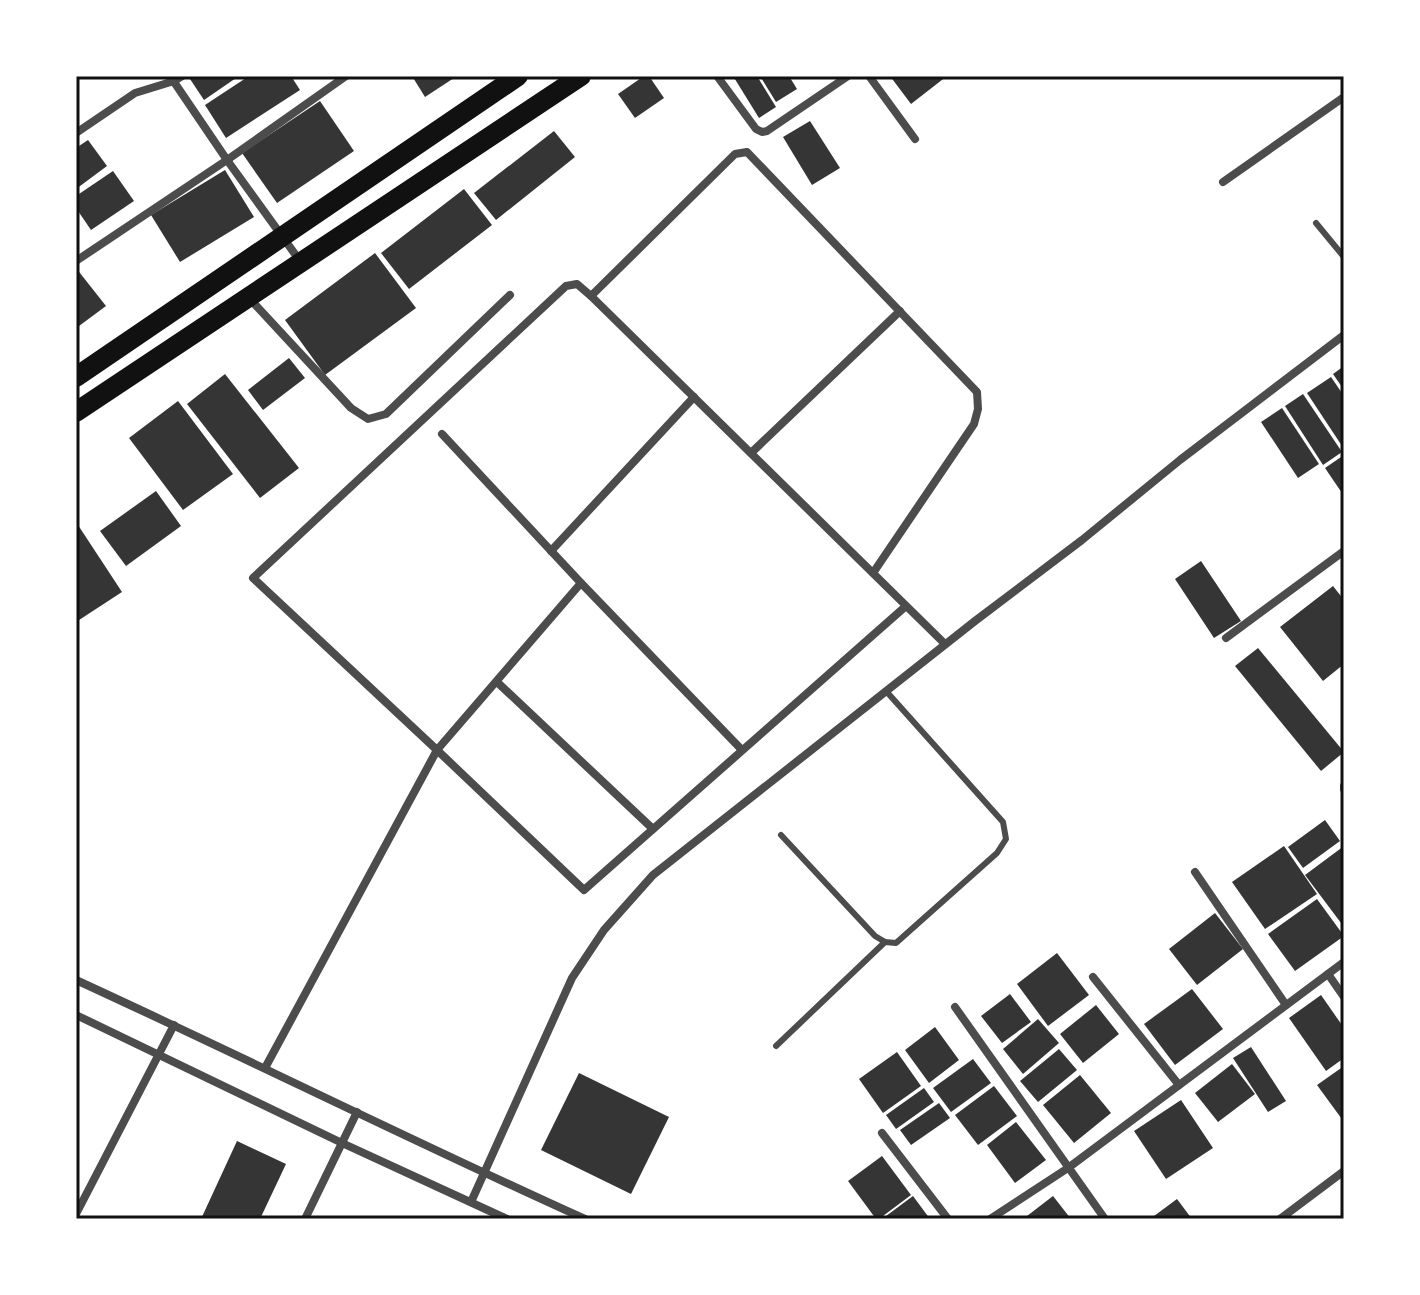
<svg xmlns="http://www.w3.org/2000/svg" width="1420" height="1295" viewBox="0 0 1420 1295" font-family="Manrope,sans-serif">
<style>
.building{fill:#353535}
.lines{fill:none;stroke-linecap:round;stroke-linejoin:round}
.service{stroke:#4c4c4c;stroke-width:6}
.minor{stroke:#4c4c4c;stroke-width:8}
.primary{stroke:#111;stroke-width:20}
.neatline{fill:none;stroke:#111;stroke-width:3}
</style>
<rect width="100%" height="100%" fill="#fff"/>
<!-- building -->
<g class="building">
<polygon points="196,76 239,76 204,100 190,79"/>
<polygon points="249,76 291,76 300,90 226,138 205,105"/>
<polygon points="412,76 457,76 425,97"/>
<polygon points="644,76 649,76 664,98 635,118 618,94"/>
<polygon points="733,76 757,76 776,107 759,118"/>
<polygon points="760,76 789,76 797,89 776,102"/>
<polygon points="890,76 947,76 911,104"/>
<polygon points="320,101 354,151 277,203 242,153"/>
<polygon points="810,121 840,168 812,185 783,137"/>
<polygon points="554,131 575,157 496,220 474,193"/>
<polygon points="88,140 107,166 76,189 76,148"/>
<polygon points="225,170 254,217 180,262 151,215"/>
<polygon points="113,171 134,201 91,230 76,208 76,196"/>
<polygon points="464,189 492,225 409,289 381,253"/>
<polygon points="375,253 416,308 325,375 285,320"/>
<polygon points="76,268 106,306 79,326 76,323"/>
<polygon points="289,358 305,378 263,410 248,390"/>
<polygon points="1344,366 1344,390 1333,374"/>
<polygon points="225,374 299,468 260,498 187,404"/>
<polygon points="1331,377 1344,396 1344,449 1307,393"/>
<polygon points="1303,394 1342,452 1323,465 1285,406"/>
<polygon points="178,401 233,474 183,510 129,438"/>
<polygon points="1282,408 1319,464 1298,478 1261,422"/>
<polygon points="1344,455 1344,496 1325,468"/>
<polygon points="156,491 181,526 126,566 100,531"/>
<polygon points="76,522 122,592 76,622"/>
<polygon points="1201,561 1241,621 1214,638 1175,579"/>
<polygon points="1333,586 1344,600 1344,664 1323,681 1280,627"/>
<polygon points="1258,648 1344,752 1321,771 1235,666"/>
<polygon points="1325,820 1340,841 1303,868 1288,847"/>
<polygon points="1284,846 1317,894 1265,929 1232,882"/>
<polygon points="1344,846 1344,927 1305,875"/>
<polygon points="1317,899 1344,936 1295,971 1268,934"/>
<polygon points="1215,913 1243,949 1197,985 1169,949"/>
<polygon points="1057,953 1089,995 1048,1026 1017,984"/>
<polygon points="1192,989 1223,1029 1175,1065 1144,1024"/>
<polygon points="1010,994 1031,1022 1002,1043 981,1016"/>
<polygon points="1321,995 1344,1028 1344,1058 1326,1071 1289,1018"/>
<polygon points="1096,1005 1119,1034 1083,1063 1060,1034"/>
<polygon points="1038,1019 1059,1043 1023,1074 1003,1049"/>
<polygon points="935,1027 959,1060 929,1083 905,1050"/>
<polygon points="1251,1047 1286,1101 1268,1112 1233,1058"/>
<polygon points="1059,1049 1077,1070 1038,1102 1020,1081"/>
<polygon points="897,1052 921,1086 883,1113 859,1079"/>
<polygon points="973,1059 991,1083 951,1112 933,1088"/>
<polygon points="1232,1064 1255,1094 1218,1122 1195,1093"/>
<polygon points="1344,1066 1344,1122 1317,1085"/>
<polygon points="579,1073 669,1117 631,1194 541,1150"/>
<polygon points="1080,1075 1111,1113 1074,1143 1043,1105"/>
<polygon points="994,1086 1017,1116 978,1145 955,1115"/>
<polygon points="924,1088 934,1102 896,1129 886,1115"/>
<polygon points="1181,1100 1213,1148 1166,1179 1134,1131"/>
<polygon points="939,1103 950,1118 911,1145 900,1130"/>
<polygon points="1016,1122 1046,1160 1015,1183 987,1145"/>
<polygon points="237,1141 286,1164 260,1219 201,1219"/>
<polygon points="882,1156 911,1195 879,1219 876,1219 848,1181"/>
<polygon points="913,1196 930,1219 882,1219"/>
<polygon points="1053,1196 1071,1219 1030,1219 1027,1216"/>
<polygon points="1177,1199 1192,1219 1150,1219"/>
</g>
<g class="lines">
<!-- service -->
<g class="service">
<polyline points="1316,223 1344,257"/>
<polyline points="781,835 875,936 885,942 896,943 997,853 1006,839 1003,822 886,691"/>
<polyline points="776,1046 885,942"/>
</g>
<!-- minor -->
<g class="minor">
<polyline points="170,76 227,160 300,261"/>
<polyline points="717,76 756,129 762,132 767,131 848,76"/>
<polyline points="869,76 915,139"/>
<polyline points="76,133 135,93 174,81 182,76"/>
<polyline points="1223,182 1344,97"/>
<polyline points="76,261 227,160 346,76"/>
<polyline points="591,296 735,154 747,152 977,392 978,409 974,424 873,573"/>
<polyline points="248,297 351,408 368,419 386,414 510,295"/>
<polyline points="442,434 581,583 741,749"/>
<polyline points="751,453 900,311"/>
<polyline points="551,551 694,397"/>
<polyline points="906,606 584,890 437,750 253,578 566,286 577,284 591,296 945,644"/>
<polyline points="1226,638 1344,551"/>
<polyline points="497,682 653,829"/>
<polyline points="1344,786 1344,789"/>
<polyline points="1195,872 1286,1005"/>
<polyline points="1328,974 1344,997"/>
<polyline points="1093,977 1179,1085"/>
<path d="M76 980C246 1058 414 1142 585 1219"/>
<polyline points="955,1007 1105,1219"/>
<polyline points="76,1015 342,1143 507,1219"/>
<polyline points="265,1068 437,750 581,583"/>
<polyline points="882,1133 948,1219"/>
<polyline points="471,1202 572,978 604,930 653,875 975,621 1082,540 1180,460 1344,335"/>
<polyline points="76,1214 174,1025"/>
<polyline points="305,1219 357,1112"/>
<polyline points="990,1219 1068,1168 1344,962"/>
<polyline points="1280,1219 1344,1171"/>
</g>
<!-- primary -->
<g class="primary">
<polyline points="76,377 518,76"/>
<polyline points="76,412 581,76"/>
</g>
</g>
<!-- border -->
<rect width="1420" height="1295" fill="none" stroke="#ffffff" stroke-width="156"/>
<rect x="78" y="78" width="1264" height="1139" class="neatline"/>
</svg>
